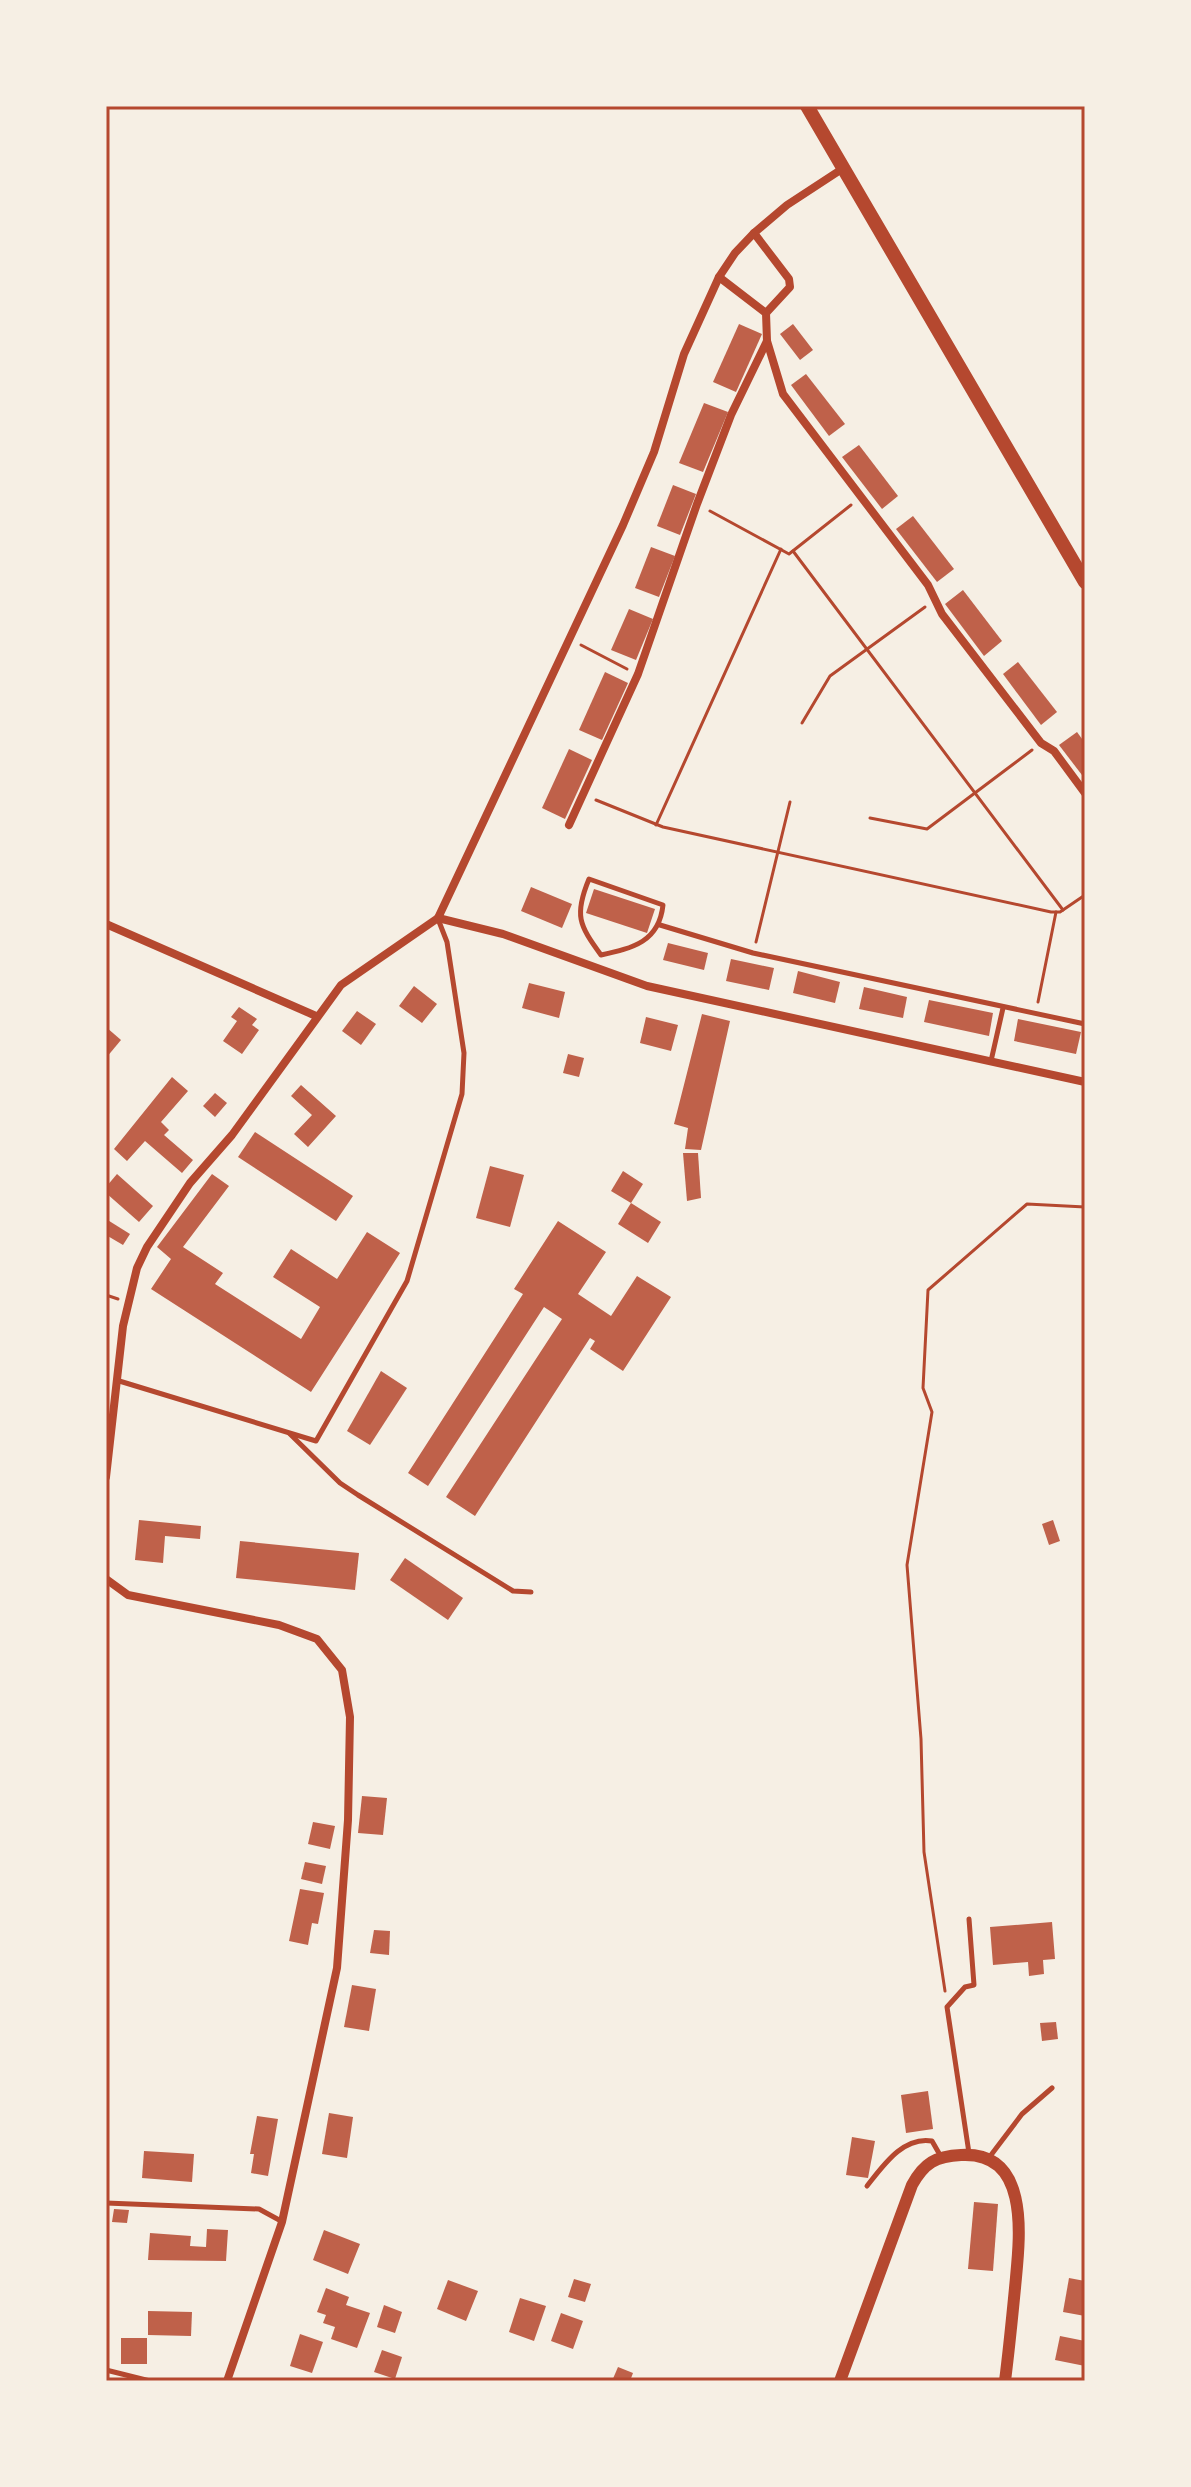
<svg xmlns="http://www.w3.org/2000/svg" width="1191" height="2487" viewBox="0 0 1191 2487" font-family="'Open Sans',sans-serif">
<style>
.building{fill:#bf614a}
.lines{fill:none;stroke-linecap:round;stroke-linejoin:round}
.path{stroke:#b5482f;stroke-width:3}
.service{stroke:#b5482f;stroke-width:5}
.minor{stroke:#b5482f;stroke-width:8}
.tertiary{stroke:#b5482f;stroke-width:12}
.primary{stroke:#b5482f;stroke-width:14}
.neatline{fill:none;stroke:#b5482f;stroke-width:3}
</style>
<rect width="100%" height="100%" fill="#f6efe4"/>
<!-- building -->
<g class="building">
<polygon points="739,324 762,334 736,392 713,382"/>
<polygon points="793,324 813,350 800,360 780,334"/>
<polygon points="806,374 845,424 829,436 791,385"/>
<polygon points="704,403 728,412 703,472 679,463"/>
<polygon points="859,445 898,496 882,509 842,457"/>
<polygon points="673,485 696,494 680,535 657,526"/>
<polygon points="913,516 954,569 937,582 896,529"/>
<polygon points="651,547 675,556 659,597 635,588"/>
<polygon points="963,590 1002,641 984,656 945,604"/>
<polygon points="629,609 653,619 636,660 611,650"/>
<polygon points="1018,662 1057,712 1041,725 1003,674"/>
<polygon points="605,672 628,683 602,740 579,730"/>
<polygon points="1077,732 1085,743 1085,779 1059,745"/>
<polygon points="569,749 592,760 565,819 542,808"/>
<polygon points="531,887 572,904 562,928 521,911"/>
<polygon points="594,889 655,909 647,933 586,913"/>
<polygon points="668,943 708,953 704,970 663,960"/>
<polygon points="731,959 774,968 769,990 726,981"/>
<polygon points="798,971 840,982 835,1003 793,993"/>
<polygon points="529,983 565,992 559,1018 522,1008"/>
<polygon points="414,986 437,1004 422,1023 399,1006"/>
<polygon points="864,987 907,997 903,1018 859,1009"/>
<polygon points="929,1000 993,1013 989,1036 924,1022"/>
<polygon points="239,1007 257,1019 252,1025 259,1030 242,1054 223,1041 237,1021 231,1017"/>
<polygon points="357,1011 376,1024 361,1045 342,1031"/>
<polygon points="702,1014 730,1021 701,1150 685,1149 688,1128 674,1124"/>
<polygon points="646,1017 678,1025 671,1051 640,1043"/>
<polygon points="1018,1019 1081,1032 1076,1054 1014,1041"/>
<polygon points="106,1027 121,1040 106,1058"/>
<polygon points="568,1054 584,1058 579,1077 563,1073"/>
<polygon points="172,1077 188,1091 161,1122 169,1130 164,1135 193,1160 182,1173 145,1141 127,1161 114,1149"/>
<polygon points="301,1085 336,1116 308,1147 294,1134 312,1115 291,1096"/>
<polygon points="215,1093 227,1103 215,1117 203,1106"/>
<polygon points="255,1132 353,1196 336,1221 238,1157"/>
<polygon points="683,1153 698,1153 701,1198 687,1201"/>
<polygon points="490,1166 524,1175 510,1227 476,1218"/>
<polygon points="623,1171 643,1184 631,1203 611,1191"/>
<polygon points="117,1174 153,1206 139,1222 106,1193 106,1187"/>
<polygon points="212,1174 229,1186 183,1247 223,1273 215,1284 301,1339 320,1307 273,1277 291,1249 337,1279 367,1232 400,1253 311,1392 151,1289 171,1259 157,1247"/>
<polygon points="631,1203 661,1222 648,1243 618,1224"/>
<polygon points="106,1219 130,1234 123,1245 106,1235"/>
<polygon points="558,1221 606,1252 578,1294 611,1316 637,1276 671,1297 623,1371 590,1349 595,1341 590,1338 475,1516 446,1497 562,1319 544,1307 428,1486 408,1473 523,1294 514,1289"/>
<polygon points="381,1371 407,1388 370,1445 347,1431"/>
<polygon points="139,1520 201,1526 200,1539 165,1536 163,1563 135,1560"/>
<polygon points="1053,1520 1060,1541 1049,1545 1042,1524"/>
<polygon points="240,1541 359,1553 355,1590 236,1578"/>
<polygon points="405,1558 463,1598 448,1620 390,1580"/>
<polygon points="362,1796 387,1798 383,1835 358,1833"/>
<polygon points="313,1822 335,1826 330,1849 308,1844"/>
<polygon points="305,1862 326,1866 322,1884 301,1879"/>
<polygon points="300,1889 324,1893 318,1924 312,1923 308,1945 289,1941"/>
<polygon points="1052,1922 1055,1959 1043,1960 1044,1974 1029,1976 1028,1962 993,1965 990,1927"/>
<polygon points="374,1930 390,1931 389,1955 370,1953"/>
<polygon points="352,1985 376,1989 369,2031 344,2027"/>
<polygon points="1056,2022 1058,2039 1042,2041 1040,2023"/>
<polygon points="928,2091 933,2129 906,2133 901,2095"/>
<polygon points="329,2113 353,2117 347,2158 322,2154"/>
<polygon points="257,2116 278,2119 268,2176 251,2173 254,2154 250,2154"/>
<polygon points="852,2137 875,2141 868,2178 846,2175"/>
<polygon points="144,2151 194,2154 192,2182 142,2178"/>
<polygon points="974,2202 998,2204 993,2271 968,2269"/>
<polygon points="114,2209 129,2210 127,2223 112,2222"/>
<polygon points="207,2229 228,2230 226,2261 148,2260 150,2233 191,2236 190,2246 206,2247"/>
<polygon points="324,2230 360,2244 348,2274 313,2260"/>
<polygon points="1069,2278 1085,2281 1085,2316 1063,2312"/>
<polygon points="574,2279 591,2284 585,2302 568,2297"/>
<polygon points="448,2280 478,2291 466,2321 437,2309"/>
<polygon points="326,2288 349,2297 346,2305 370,2313 357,2348 331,2339 335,2327 323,2323 326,2315 317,2312"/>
<polygon points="520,2298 546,2306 534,2341 509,2332"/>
<polygon points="384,2305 402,2312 395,2333 377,2327"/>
<polygon points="148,2311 192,2312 191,2336 148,2335"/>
<polygon points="561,2313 583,2321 573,2349 551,2341"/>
<polygon points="300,2334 323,2342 312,2373 290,2366"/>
<polygon points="1060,2336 1085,2341 1085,2366 1055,2360"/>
<rect x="121" y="2338" width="26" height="26"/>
<polygon points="382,2350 402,2357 395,2379 374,2372"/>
<polygon points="618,2367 633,2373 630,2381 612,2381"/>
</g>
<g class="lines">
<!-- path -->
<g class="path">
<polyline points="710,511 789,554 851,505"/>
<polyline points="793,551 1063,910"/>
<polyline points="581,645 627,669"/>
<polyline points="802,723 830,676 925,607"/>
<polyline points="596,800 663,827 1051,912 1060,912 1085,895"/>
<polyline points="870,818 927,829 1032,750"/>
<polyline points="656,825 781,549"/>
<polyline points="756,942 790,802"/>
<polyline points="1038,1002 1056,912"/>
<polyline points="106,1295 118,1299"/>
<polyline points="945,1991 924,1852 921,1739 907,1565 932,1412 923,1388 928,1290 1027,1204 1085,1207"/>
</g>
<!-- service -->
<g class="service">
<path d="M589 879 663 905C659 942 633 948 601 955 579 925 574 915 589 879Z"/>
<polyline points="660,925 753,953 1085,1024"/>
<polyline points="991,1061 1003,1008"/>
<polyline points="116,1380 316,1441 407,1281 462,1094 464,1053 447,942 438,919"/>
<polyline points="290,1434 340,1483 358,1495 513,1591 531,1592"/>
<polyline points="969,1919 974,1985 965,1987 947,2007 969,2153"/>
<polyline points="988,2159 1022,2114 1052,2088"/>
<path d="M867 2186C883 2166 903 2136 932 2141L940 2155"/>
<polyline points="106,2203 259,2209 281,2221"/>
<polyline points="106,2370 150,2381"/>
</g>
<!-- minor -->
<g class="minor">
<polyline points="754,233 789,279 790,287 766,313"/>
<polyline points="767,341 783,394 928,585 942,614 1041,743 1054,751 1085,793"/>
<polyline points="569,825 638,674 697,504 731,415 767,341 766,313 719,277"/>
<polyline points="438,918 503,934 647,986 1085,1082"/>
<polyline points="106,924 316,1016"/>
<polyline points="106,1477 123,1326 137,1268 147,1247 190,1183 232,1135 341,985 438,918 623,525 654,452 684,354 719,277 735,253 754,233 787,205 842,169"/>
<polyline points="106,1579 128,1595 279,1625 317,1639 342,1670 350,1717 348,1820 337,1968 282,2222 227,2381"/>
</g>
<!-- tertiary -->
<path class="tertiary" d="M840 2381 912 2185C924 2163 936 2156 961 2155 1033 2151 1019 2243 1015 2288 1012 2319 1009 2350 1005 2381"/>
<!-- primary -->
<polyline class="primary" points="807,106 1085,582"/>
</g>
<!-- border -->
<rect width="1191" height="2487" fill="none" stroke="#f6efe4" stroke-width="216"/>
<rect x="108" y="108" width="975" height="2271" class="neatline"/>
</svg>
